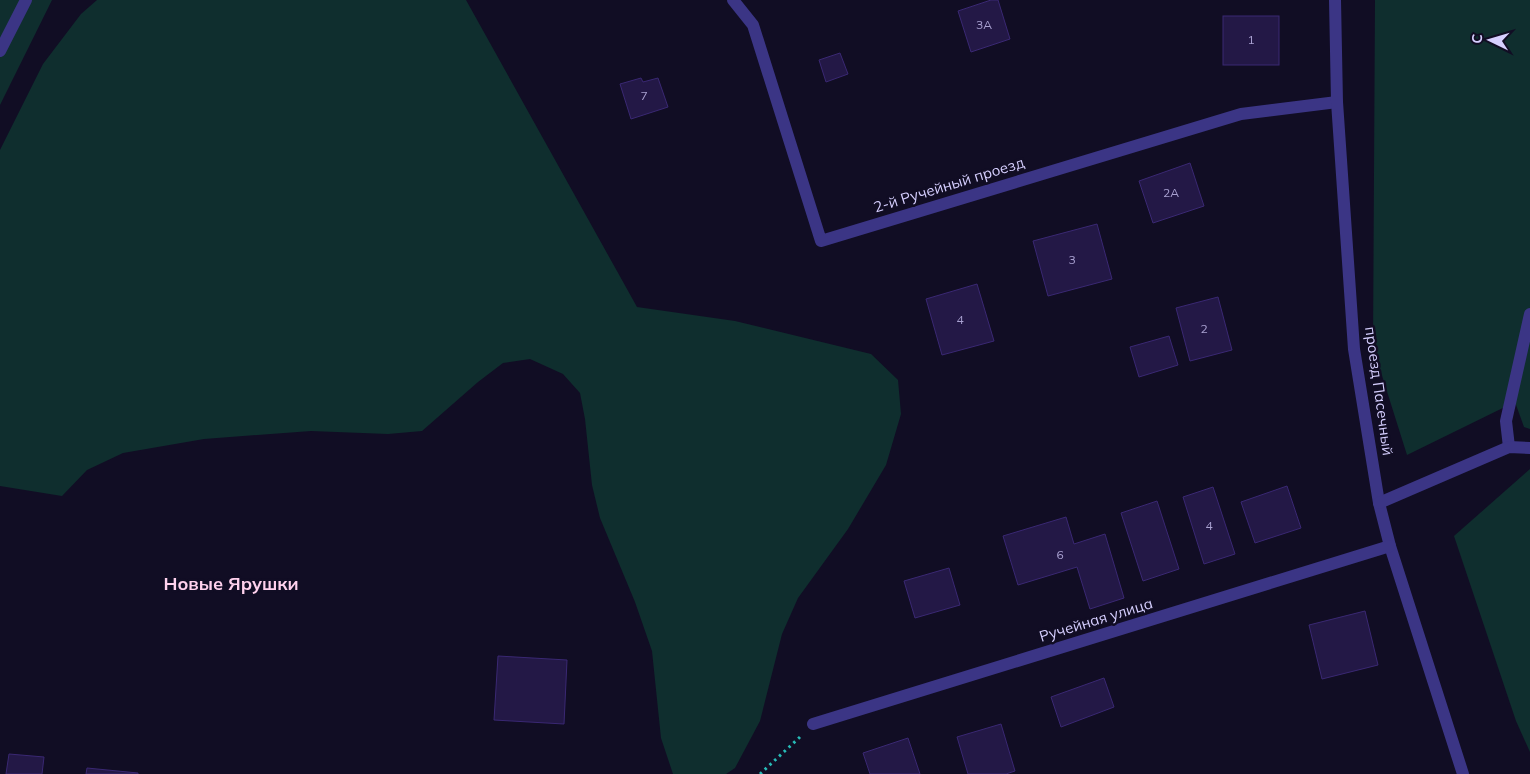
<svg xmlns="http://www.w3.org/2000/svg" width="1530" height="774" viewBox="0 0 1530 774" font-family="Mulish,sans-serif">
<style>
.green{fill:#0f2e2e}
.building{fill:#231846;stroke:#3a2873}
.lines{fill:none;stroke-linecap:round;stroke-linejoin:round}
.path{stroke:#27bbb7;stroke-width:3;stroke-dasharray:2.5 4;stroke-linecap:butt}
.service{stroke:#3b3585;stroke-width:12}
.minor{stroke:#3b3585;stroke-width:12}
.labels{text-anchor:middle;stroke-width:5;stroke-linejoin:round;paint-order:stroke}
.number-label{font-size:12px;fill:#a9a1d1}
.street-label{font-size:15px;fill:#d6cfff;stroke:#110d24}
.quarter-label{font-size:18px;font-weight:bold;fill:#ffd1ed;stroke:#110d24}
</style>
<rect width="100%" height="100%" fill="#110d24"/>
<!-- green -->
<g class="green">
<polygon points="0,0 52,0 0,105"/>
<polygon points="97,0 466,0 637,307 735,321 871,354 898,380 901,414 886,465 848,529 798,598 782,634 760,721 735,768 726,774 673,774 661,738 652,651 635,602 600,518 592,485 585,419 580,393 563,374 530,359 503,363 478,382 422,431 388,434 311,431 204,439 123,453 87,470 62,496 0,486 0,150 43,64 81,14"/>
<polygon points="1375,0 1530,0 1530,429 1524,427 1515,402 1407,455 1373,347"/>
<polygon points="1530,469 1530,752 1516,721 1454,536"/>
</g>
<!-- building -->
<g class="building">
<polygon points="991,0 998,0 1010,39 971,52 958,11"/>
<rect x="1223" y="16" width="56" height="49"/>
<polygon points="840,53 848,74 826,82 819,60"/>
<polygon points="641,78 643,82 658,78 668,107 631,119 620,84"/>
<polygon points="1190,163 1204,206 1153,223 1139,181"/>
<polygon points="1097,224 1112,279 1048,296 1033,241"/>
<polygon points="977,284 994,341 942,355 926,299"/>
<polygon points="1218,297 1232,350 1190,361 1176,308"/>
<polygon points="1169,336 1178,365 1139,377 1130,347"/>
<polygon points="1287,486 1301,528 1255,543 1241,502"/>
<polygon points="1213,487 1235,554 1204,564 1183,497"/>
<polygon points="1157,501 1179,569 1143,581 1121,513"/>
<polygon points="1066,517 1074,544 1105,534 1124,598 1090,609 1077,567 1018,585 1003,536"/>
<polygon points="949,568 960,605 915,618 904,581"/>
<polygon points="1365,611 1378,665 1322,679 1309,625"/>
<polygon points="498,656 567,660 564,724 494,720"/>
<polygon points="1104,678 1114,707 1061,727 1051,697"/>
<polygon points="1001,724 1015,771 1006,774 968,774 957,737"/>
<polygon points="908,738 920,774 870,774 863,753"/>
<polygon points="9,754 44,757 42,774 6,774"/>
<polygon points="87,768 138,773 138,774 86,774"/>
</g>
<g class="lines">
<!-- path -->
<polyline class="path" points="760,774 800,737"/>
<!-- service -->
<g class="service">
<polyline points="0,51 26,0"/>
<polyline points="1509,447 1506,421 1530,314"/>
</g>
<!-- minor -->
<g class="minor">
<polyline points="733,0 753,25 821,241 1241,114 1337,102"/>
<polyline points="1335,0 1337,102 1354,349 1379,503 1390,546 1463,774"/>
<polyline points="1379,503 1509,447 1530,448"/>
<polyline points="813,724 1390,546"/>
</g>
</g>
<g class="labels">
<!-- number labels -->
<g class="number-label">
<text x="984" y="29">3А</text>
<text x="1251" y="44">1</text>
<text x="644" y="100">7</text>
<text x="1171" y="197">2А</text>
<text x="1072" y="264">3</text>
<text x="960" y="324">4</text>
<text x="1204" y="333">2</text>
<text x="1209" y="530">4</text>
<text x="1060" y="559">6</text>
</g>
<!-- street labels -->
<g class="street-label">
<text transform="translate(949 185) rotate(-17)" y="5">2-й Ручейный проезд</text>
<text transform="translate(1379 391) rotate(82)" y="5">проезд Пасечный</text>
<text transform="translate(1096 620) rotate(-17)" y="5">Ручейная улица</text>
</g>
<!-- quarter labels -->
<g class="quarter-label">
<text x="231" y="590">Новые Ярушки</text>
</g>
</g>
<!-- north arrow -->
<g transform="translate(1490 40) rotate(275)" stroke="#110d24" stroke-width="4" paint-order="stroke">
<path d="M0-4L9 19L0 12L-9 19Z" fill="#d6cfff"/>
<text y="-8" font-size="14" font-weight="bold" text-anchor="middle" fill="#d6cfff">С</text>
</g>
</svg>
